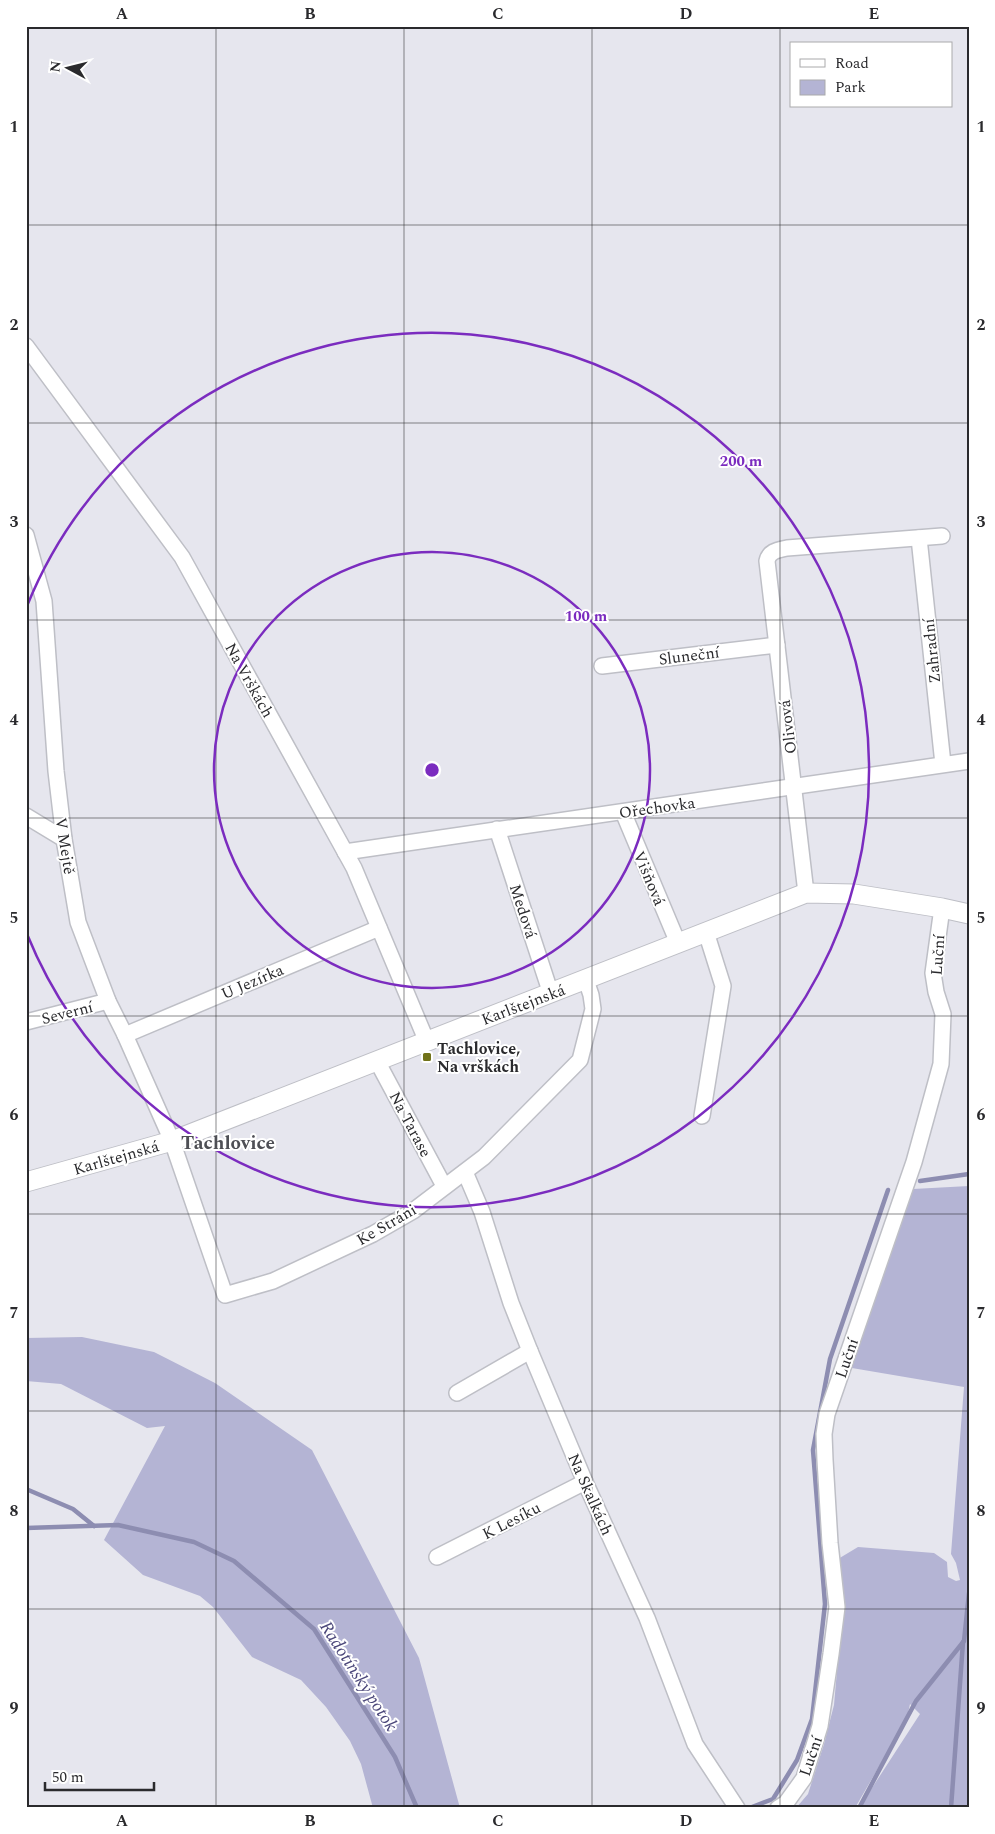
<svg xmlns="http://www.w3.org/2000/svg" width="995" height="1834" viewBox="0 0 995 1834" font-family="Spectral,serif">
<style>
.green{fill:#b4b4d4}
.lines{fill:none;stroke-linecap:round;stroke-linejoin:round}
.stream{stroke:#8d8db1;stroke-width:4.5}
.minor-casing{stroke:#bebfc6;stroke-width:18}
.major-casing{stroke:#bebfc6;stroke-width:21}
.minor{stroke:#fff;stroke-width:15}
.major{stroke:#fff;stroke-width:19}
.grid{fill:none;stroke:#2a2a2d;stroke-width:1;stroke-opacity:0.55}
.ring{fill:none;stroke:#7b2cbf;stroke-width:2.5}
.poi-dot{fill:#717319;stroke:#fff;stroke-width:2}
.labels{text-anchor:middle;stroke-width:4;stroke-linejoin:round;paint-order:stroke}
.street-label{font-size:16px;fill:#2a2a2d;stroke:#fff}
.poi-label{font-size:16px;font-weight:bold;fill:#2a2a2d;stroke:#fff;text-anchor:start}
.water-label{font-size:18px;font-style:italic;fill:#4b477a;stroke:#fff}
.quarter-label{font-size:19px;font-weight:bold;fill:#4e4f55;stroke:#fff}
.centre{fill:#7b2cbf;stroke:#fff;stroke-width:2.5}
.ring-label{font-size:15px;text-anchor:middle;font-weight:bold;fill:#7b2cbf;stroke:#fff;stroke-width:4;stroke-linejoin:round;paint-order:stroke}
.neatline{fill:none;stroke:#2a2a2d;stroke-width:2}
.grid-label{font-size:16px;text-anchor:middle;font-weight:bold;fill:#2a2a2d}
</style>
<rect width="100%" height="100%" fill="#e6e6ee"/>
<!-- green -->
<g class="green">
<polygon points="969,1186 969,1808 859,1808 920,1714 910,1704 907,1718 855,1808 796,1808 808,1794 824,1744 834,1705 842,1613 838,1559 858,1547 934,1553 947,1562 948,1577 956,1581 960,1580 956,1563 951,1554 964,1387 846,1367 913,1189"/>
<polygon points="82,1337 154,1352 215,1383 312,1450 419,1658 460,1808 373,1808 361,1764 350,1741 326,1707 301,1680 252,1657 213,1607 200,1596 143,1575 104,1540 165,1426 147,1428 61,1384 26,1381 26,1338"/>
</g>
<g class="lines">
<!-- stream -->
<g class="stream">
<polyline points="920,1181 969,1174"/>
<polyline points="26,1489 73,1509 94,1526"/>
<polyline points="26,1528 118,1525 194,1542 234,1561 314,1629 395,1757 417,1808"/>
<polyline points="752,1807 773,1799 797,1760 812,1719 825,1604 813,1450 830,1359 888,1190"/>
<polyline points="859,1808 916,1701 964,1641 969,1593"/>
<polyline points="951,1808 963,1642"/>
</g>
<!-- minor casing -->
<g class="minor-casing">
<g id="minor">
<polyline points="26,346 182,557 354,868 427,1042"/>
<polyline points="26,535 44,601 56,771 64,839 78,922 108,1001 125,1035 172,1141 225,1295 273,1281 373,1234 413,1211 484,1157 580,1060 593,1009 591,995 586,980"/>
<polyline points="919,538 943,764"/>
<polyline points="602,666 777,645"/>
<polyline points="623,812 678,943"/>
<polyline points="26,816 64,839"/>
<polyline points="497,829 551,994"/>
<polyline points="345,852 969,761"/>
<path d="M806 893 767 561C769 551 778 550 787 548L942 536"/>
<polyline points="26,1022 108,1001"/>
<polyline points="125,1035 379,928"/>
<polyline points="377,1061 444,1186"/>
<polyline points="702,1116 723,986 706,932"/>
<polyline points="465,1172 482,1212 511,1303 530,1351 585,1482 647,1618 695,1744 737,1808"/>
<polyline points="457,1393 530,1351"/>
<polyline points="437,1557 585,1482"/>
<polyline points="778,1808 786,1803 804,1778 820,1726 831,1654 837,1607 830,1543 825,1460 824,1434 827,1414 914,1162 941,1064 943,1014 936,992 933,973 942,908"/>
</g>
</g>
<!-- major casing -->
<g class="major-casing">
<polyline id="major" points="26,1182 172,1141 806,893 854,894 942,908 969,914"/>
</g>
<!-- minor -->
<use href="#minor" class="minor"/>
<!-- major -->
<use href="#major" class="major"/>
</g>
<!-- grid -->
<path class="grid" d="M216 26V1808M404 26V1808M592 26V1808M780 26V1808M26 225H969M26 423H969M26 620H969M26 818H969M26 1016H969M26 1214H969M26 1411H969M26 1609H969"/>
<!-- distance rings -->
<g class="ring">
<circle cx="432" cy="770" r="218"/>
<path d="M27 606A437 437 0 1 1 27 934"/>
</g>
<!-- markers -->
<rect class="poi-dot" x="422" y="1052" width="10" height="10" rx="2.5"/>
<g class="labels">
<!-- street labels -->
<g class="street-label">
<text transform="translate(931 651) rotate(-96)" y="6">Zahradní</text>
<text transform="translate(689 655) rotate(-7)" y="6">Sluneční</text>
<text transform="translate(250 680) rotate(61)" y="6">Na Vrškách</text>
<text transform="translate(787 727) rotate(-97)" y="6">Olivová</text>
<text transform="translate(657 807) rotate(-8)" y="6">Ořechovka</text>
<text transform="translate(66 846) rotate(81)" y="6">V Mejtě</text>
<text transform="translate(650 878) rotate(67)" y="6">Višňová</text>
<text transform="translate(524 911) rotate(72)" y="6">Medová</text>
<text transform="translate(937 955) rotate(-86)" y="6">Luční</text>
<text transform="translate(252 981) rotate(-23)" y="6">U Jezírka</text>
<text transform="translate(523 1004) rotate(-21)" y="6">Karlštejnská</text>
<text transform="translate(67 1012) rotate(-14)" y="6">Severní</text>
<text transform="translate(411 1124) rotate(62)" y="6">Na Tarase</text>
<text transform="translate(116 1157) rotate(-16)" y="6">Karlštejnská</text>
<text transform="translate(386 1224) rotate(-30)" y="6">Ke Stráni</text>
<text transform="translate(846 1358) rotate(-71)" y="6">Luční</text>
<text transform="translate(591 1494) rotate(66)" y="6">Na Skalkách</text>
<text transform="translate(511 1520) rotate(-27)" y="6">K Lesíku</text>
<text transform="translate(810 1756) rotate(-71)" y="6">Luční</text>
</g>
<!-- poi labels -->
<g class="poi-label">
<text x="437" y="1054">Tachlovice,<tspan x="437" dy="18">Na vrškách</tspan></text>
</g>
<!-- water labels -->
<g class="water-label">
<text transform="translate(359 1676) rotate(57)" y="6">Radotínský potok</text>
</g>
<!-- quarter labels -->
<g class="quarter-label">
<text x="228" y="1149">Tachlovice</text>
</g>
</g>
<circle cx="432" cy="770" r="8" class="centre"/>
<g class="ring-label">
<text x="741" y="466">200 m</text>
<text x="586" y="621">100 m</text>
</g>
<!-- border -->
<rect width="995" height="1834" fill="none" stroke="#ffffff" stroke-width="55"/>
<!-- legend -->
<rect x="790" y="42" width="162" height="65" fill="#ffffff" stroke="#aaaaab"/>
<rect x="800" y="59" width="25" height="8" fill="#ffffff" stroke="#aaaaab"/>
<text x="835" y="68" font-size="15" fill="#2a2a2d">Road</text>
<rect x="800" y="80" width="25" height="15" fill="#b4b4d4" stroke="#aaaaab"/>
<text x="835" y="92" font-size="15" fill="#2a2a2d">Park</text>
<!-- north arrow -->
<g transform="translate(68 68) rotate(277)" stroke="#ffffff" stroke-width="4" paint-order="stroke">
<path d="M0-4L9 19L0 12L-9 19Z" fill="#2a2a2d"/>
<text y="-8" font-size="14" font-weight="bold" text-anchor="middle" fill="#2a2a2d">N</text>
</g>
<!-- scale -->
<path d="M45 1782v8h109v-8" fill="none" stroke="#2a2a2d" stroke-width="2.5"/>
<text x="52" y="1782" font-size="15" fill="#2a2a2d" stroke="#ffffff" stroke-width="4" paint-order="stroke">50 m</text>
<rect x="28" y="28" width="940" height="1778" class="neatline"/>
<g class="grid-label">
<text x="122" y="19">A</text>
<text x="310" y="19">B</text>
<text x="498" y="19">C</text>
<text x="686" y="19">D</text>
<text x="874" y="19">E</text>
<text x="14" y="132">1</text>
<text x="981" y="132">1</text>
<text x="14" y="330">2</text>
<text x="981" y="330">2</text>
<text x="14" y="527">3</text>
<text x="981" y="527">3</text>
<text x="14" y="725">4</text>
<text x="981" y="725">4</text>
<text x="14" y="923">5</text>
<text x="981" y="923">5</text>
<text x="14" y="1120">6</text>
<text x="981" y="1120">6</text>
<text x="14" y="1318">7</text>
<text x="981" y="1318">7</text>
<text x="14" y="1516">8</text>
<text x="981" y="1516">8</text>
<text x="14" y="1713">9</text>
<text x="981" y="1713">9</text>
<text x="122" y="1826">A</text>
<text x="310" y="1826">B</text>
<text x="498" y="1826">C</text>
<text x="686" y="1826">D</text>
<text x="874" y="1826">E</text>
</g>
</svg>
